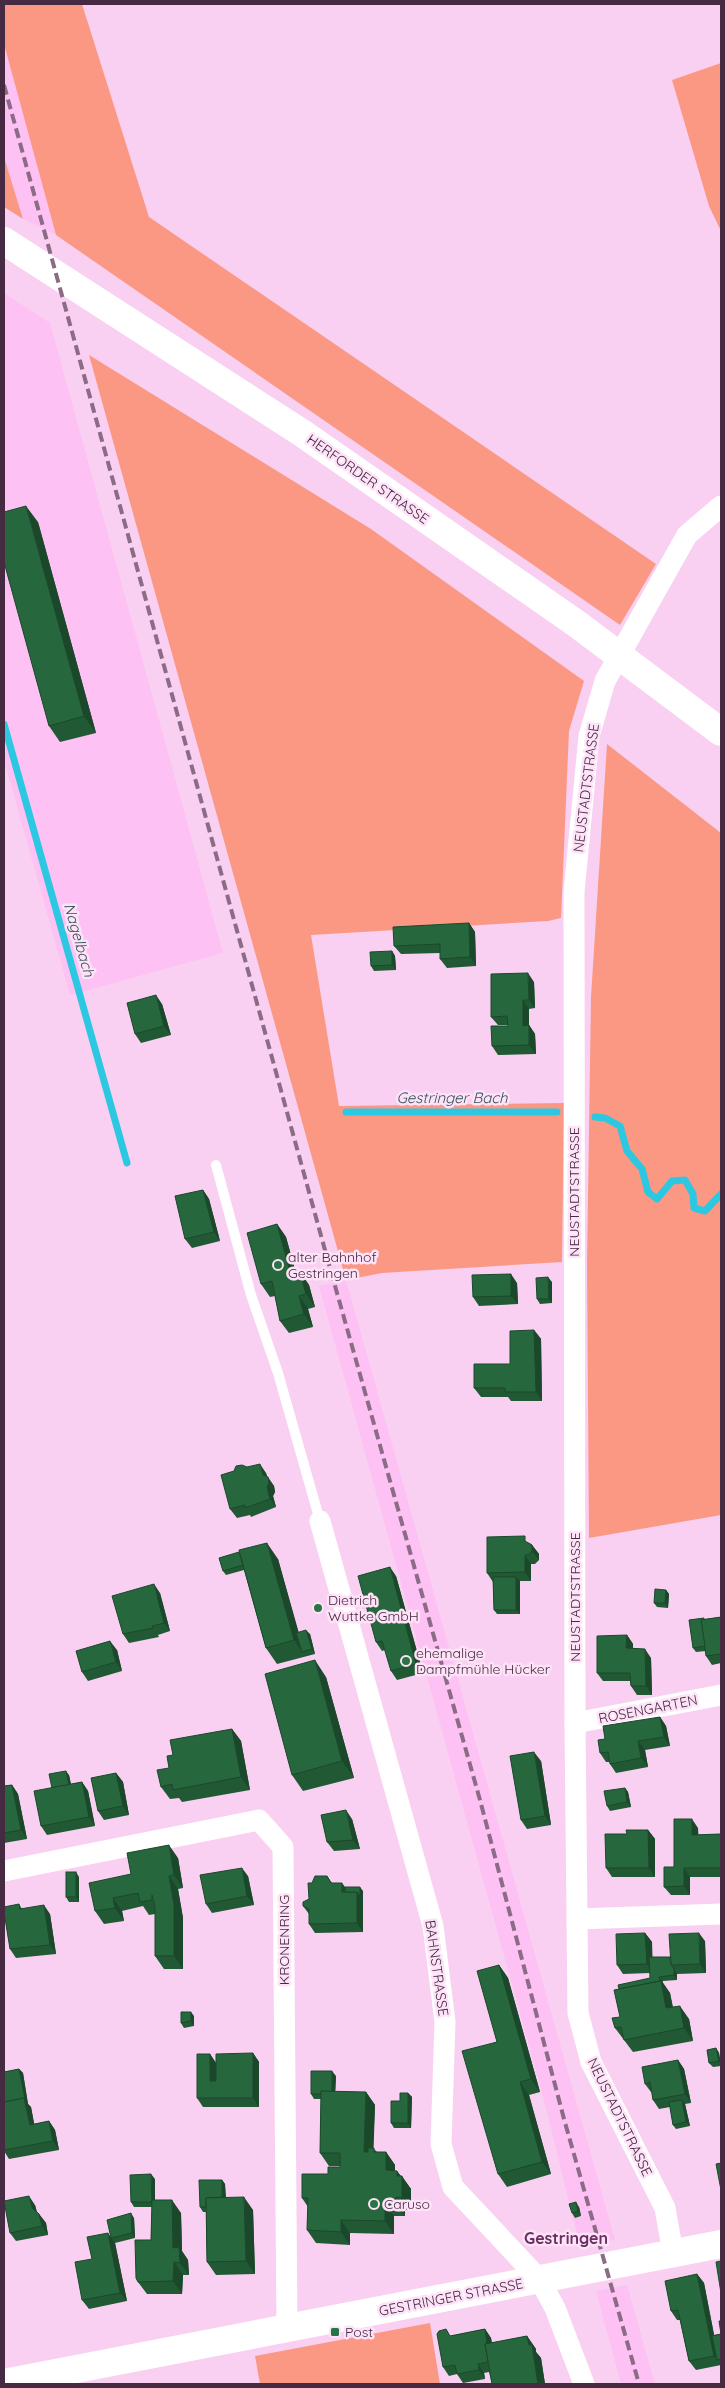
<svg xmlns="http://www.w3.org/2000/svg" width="725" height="2388" viewBox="0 0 725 2388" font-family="Quicksand,sans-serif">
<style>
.built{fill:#fdc2f3}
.green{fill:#fb9884}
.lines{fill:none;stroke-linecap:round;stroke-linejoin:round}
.stream{stroke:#2cc7e1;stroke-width:7}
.lane{stroke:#fff;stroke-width:10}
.street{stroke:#fff;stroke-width:21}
.secondary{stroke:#fff;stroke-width:28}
.primary{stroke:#fff;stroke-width:28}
.rail{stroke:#8b6b85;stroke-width:4;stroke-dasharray:10 5;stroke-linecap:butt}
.wall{fill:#225935}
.shaded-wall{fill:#1b482b}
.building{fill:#27673e;stroke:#1b482b}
.poi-dot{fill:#277544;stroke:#fee2f8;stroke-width:2}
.labels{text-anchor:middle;stroke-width:5;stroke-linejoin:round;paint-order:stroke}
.street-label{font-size:14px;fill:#452a41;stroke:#fee2f8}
.poi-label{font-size:14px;fill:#452a41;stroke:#fee2f8;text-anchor:start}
.water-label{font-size:15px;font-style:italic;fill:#355359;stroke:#fee2f8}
.quarter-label{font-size:16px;font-weight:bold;fill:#682f61;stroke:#fee2f8}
</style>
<rect width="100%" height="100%" fill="#f9d0f1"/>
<!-- built -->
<g class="built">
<polygon points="4,44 56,235 23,219 4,157"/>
<polygon points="4,293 50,323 223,953 70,995 4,760"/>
<polygon points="346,1280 615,2240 580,2247 545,2104 319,1286"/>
<polygon points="627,2285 655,2384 621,2384 596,2291"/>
</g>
<!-- green -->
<g class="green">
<polygon points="4,4 82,4 149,217 656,564 620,625 56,235 4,44"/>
<polygon points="721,63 721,231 709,206 672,80"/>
<polygon points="4,157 23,219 4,207"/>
<polygon points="89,355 371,529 584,681 569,731 561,918 548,921 311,935 339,1106 564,1103 562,1262 382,1273 346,1280"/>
<polygon points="607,744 721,833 721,1515 589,1538 587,1263 591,997"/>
<polygon points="430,2323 440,2384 260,2384 255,2356"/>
</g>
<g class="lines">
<!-- stream -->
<g class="stream">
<polyline points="4,724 127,1163"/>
<polyline points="346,1112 557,1112"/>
<polyline points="595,1117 605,1118 620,1126 627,1151 642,1169 648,1192 657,1199 672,1181 685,1180 693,1194 694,1208 705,1211 721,1194"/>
</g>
<!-- lane -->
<polyline class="lane" points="216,1165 251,1295 278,1373 320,1521"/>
<!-- street -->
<g class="street">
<polyline points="320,1521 433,1926 445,2022 441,2144 453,2187 539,2279 555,2308 584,2384"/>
<polyline points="575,1723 721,1695"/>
<polyline points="4,1871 259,1820 283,1847 287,2329"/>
<polyline points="577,1919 721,1914"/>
<polyline points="673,2253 665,2208 591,2062 578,2013 575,1723 574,892 589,736 605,681 687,535 721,506"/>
</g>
<!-- secondary -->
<polyline class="secondary" points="4,2383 721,2244"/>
<!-- primary -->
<polyline class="primary" points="4,241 302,433 577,624 721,732"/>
<!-- rail -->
<polyline class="rail" points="4,85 328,1261 480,1800 564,2119 639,2384"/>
</g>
<!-- wall -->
<g class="wall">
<polygon points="38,522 96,733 60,742 49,726"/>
<polygon points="469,923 475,932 476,966 447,968 440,959 440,953 401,954 394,946"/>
<polygon points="392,951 395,956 396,970 374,971 371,966"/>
<polygon points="534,982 535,1008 529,1009 529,1025 535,1034 536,1054 498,1055 492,1046 508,1026 508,1025 498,1025 491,1017"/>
<polygon points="162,1004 171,1035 141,1043 135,1034"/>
<polygon points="203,1190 209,1199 220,1241 192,1248 185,1239"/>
<polygon points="277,1224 286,1237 296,1273 300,1272 309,1285 315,1307 308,1309 313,1327 289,1333 280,1321 275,1296 270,1297 261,1284"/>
<polygon points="552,1282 552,1303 540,1304 537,1299"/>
<polygon points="517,1283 518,1304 479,1306 473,1297"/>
<polygon points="534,1330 541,1339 542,1401 511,1401 508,1397 481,1397 474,1388 510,1364"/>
<polygon points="247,1467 266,1473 267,1477 274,1486 275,1492 273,1496 276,1507 251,1517 250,1515 237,1518 230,1509"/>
<polygon points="529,1543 532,1545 539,1554 539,1560 535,1564 531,1564 531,1581 520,1581 520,1614 497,1614 494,1610 493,1582 487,1573"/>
<polygon points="219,1558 278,1559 298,1632 310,1634 315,1654 277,1664 266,1648 244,1570 226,1575 223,1571"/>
<polygon points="396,1576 423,1673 397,1680 391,1671 385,1650 382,1651 376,1642"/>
<polygon points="666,1590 669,1594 668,1608 657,1607 654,1603"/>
<polygon points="160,1593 170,1631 158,1635 159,1637 129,1643 123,1634"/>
<polygon points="721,1617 721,1663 712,1665 706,1656 706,1651 696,1652 693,1648 705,1619"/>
<polygon points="627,1635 633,1644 633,1648 651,1658 652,1695 637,1695 631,1686 630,1681 603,1681 597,1673"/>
<polygon points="117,1650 122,1671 88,1681 82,1672"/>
<polygon points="326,1677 354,1778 303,1791 292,1775"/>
<polygon points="660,1717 666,1726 670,1746 645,1750 648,1767 616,1773 610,1764 610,1762 606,1762 600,1753 605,1739"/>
<polygon points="232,1729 241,1741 250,1790 182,1802 179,1798 170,1799 161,1787 169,1768 173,1755"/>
<polygon points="541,1761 551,1825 527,1829 521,1820"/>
<polygon points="116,1773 123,1782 129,1815 104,1820 98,1811"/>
<polygon points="69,1775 71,1784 82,1782 88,1791 95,1826 47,1835 41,1826 52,1788"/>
<polygon points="12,1785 18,1794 27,1839 4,1843 4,1786"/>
<polygon points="625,1788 628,1792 631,1807 610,1811 607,1806"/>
<polygon points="352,1819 360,1849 334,1851 327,1842"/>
<polygon points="698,1828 698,1835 721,1834 721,1877 690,1877 690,1895 671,1895 664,1887 674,1867"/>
<polygon points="648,1830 655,1839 655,1877 612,1877 606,1868 627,1834"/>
<polygon points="178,1858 183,1888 178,1889 183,1918 183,1969 164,1969 155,1956 155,1914 149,1915 143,1906 122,1911 124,1921 104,1924 95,1911 131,1874"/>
<polygon points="248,1876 254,1905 212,1913 206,1904"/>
<polygon points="327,1876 332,1883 345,1887 363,1891 363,1932 315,1933 309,1924 309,1914 303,1906 309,1899 312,1883"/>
<polygon points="79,1877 79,1902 69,1902 66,1897"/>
<polygon points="19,1904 22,1909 50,1914 56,1954 16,1958 10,1949"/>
<polygon points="645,1933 652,1942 652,1957 670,1957 705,1941 706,1973 677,1974 677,1980 663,1981 663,1983 670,1993 673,2007 689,2019 693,2041 633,2052 615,2028 620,2017 619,1989 650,1978 650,1973 623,1974 617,1965"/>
<polygon points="499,1965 508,1978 540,2092 529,2095 551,2174 507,2187 498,2174 497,2042"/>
<polygon points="194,2016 194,2026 184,2028 181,2023"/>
<polygon points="716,2048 719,2053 721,2066 713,2067 709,2063"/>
<polygon points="253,2053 259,2062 259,2107 203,2107 197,2098 210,2054 216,2063 216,2081"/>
<polygon points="678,2060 684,2069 691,2103 685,2104 690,2126 676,2129 673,2125 670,2107 659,2109 653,2100 652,2092 651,2092 645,2084"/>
<polygon points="19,2069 23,2073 28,2104 31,2107 34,2124 49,2121 55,2130 59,2150 9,2159 4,2151 4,2072"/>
<polygon points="336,2076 335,2092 366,2092 375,2105 373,2148 377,2152 386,2152 395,2165 395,2171 397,2171 411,2189 411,2210 405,2210 405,2216 394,2216 394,2234 350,2233 350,2245 316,2243 307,2230 308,2207 302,2198 328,2174 340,2167 340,2166 329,2166 320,2153 321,2099 314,2099 311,2094"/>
<polygon points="408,2093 412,2097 411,2128 394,2128 391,2123 400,2101"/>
<polygon points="155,2179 155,2200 181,2213 182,2251 188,2260 189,2275 183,2275 182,2294 147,2294 138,2282 151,2240 152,2207 134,2207 131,2202"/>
<polygon points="222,2180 225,2184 226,2197 253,2210 255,2274 216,2275 207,2262 206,2212 203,2212 200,2207"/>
<polygon points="35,2205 37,2212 39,2214 46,2223 48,2235 16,2241 10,2233"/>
<polygon points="579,2207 581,2216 575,2218 572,2213"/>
<polygon points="134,2218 135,2238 115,2243 127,2301 89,2309 82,2300 92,2259 111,2237"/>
<polygon points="697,2274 704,2283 714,2335 721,2334 721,2321 721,2365 696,2370 689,2361 680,2320 677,2320 671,2311"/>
<polygon points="485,2329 491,2338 492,2343 527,2336 536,2349 536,2352 541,2358 545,2384 492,2384 489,2372 484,2373 485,2379 463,2383 457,2374 449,2376 443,2367 451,2336"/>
</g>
<!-- shaded-wall -->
<g class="shaded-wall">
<polygon points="26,506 38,522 96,733 84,716"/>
<polygon points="469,923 475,932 476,966 470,957"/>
<polygon points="392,951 395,956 396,970 392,965"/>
<polygon points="528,973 534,982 535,1008 529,1000"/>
<polygon points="156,995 162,1004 171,1035 164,1026"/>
<polygon points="523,1000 529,1009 529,1035 523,1026"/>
<polygon points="529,1025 535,1034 536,1054 529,1045"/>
<polygon points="203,1190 209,1199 220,1241 214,1232"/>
<polygon points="277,1224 286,1237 300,1288 291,1275"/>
<polygon points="300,1272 309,1285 315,1307 306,1294"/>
<polygon points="511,1274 517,1283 518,1304 511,1296"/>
<polygon points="548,1277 552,1282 552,1303 549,1299"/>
<polygon points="299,1296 308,1309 313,1327 304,1314"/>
<polygon points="534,1330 541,1339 542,1401 536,1392"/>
<polygon points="260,1464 266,1473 269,1482 268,1477 274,1486 275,1492 273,1496 276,1507 270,1499"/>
<polygon points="267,1543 278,1559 304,1651 302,1652 294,1640"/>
<polygon points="532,1545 539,1554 539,1560 532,1551"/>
<polygon points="525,1555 531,1564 531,1581 525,1572"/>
<polygon points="390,1567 396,1576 423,1673 416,1664"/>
<polygon points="516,1577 520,1581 520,1614 516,1610"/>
<polygon points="154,1584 160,1593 170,1631 164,1623"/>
<polygon points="666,1590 669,1594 668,1608 665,1603"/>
<polygon points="306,1630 310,1634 315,1654 312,1649"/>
<polygon points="627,1635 633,1644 633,1657 626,1648"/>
<polygon points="110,1641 117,1650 122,1671 116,1662"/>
<polygon points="645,1649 651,1658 652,1695 646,1686"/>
<polygon points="315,1660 326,1677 354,1778 342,1761"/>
<polygon points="660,1717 666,1726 670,1746 664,1737"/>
<polygon points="232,1729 241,1741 250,1790 241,1777"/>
<polygon points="638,1741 645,1750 648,1767 641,1758"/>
<polygon points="534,1752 541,1761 551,1825 545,1816"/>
<polygon points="66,1771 69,1775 72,1791 69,1787"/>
<polygon points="116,1773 123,1782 129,1815 123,1806"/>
<polygon points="82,1782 88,1791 95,1826 89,1817"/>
<polygon points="12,1785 18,1794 27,1839 21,1830"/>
<polygon points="625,1788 628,1792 631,1807 627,1802"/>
<polygon points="346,1810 352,1819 360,1849 353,1840"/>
<polygon points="692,1819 698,1828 699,1844 692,1835"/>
<polygon points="648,1830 655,1839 655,1877 649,1868"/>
<polygon points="169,1845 178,1858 183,1888 174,1875"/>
<polygon points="242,1868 248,1876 254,1905 247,1896"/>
<polygon points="684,1868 690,1877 690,1895 684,1886"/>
<polygon points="76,1872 79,1877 79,1902 76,1897"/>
<polygon points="169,1876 178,1889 183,1918 183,1969 174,1956"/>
<polygon points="342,1883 348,1891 342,1892"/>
<polygon points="360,1887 363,1891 363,1932 357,1923 357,1892"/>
<polygon points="113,1898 122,1911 124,1921 115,1908"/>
<polygon points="44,1905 50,1914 56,1954 50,1945"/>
<polygon points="645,1933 652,1942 653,1973 647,1964"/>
<polygon points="699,1933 705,1941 706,1973 700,1964"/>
<polygon points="499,1965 508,1978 540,2092 531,2079"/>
<polygon points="674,1969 677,1974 677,1980 674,1975"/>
<polygon points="659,1977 670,1993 675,2021 666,2008"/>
<polygon points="680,2006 689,2019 693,2041 684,2028"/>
<polygon points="191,2012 194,2016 194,2026 191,2021"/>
<polygon points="716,2048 719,2053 721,2065 719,2061"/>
<polygon points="253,2053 259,2062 259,2107 253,2098"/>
<polygon points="210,2054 216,2063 216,2090 210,2081"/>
<polygon points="678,2060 684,2069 691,2103 685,2094"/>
<polygon points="19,2069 23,2073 28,2104 31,2107 36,2133 30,2125"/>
<polygon points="332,2071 336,2076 335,2099 332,2095"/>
<polygon points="520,2082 529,2095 551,2174 542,2162"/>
<polygon points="366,2092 375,2105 373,2165 364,2152"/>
<polygon points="408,2093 412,2097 411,2128 408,2123"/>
<polygon points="682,2100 685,2104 690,2126 686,2122"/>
<polygon points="49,2121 55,2130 59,2150 53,2141"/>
<polygon points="386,2152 395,2165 395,2183 386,2170"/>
<polygon points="397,2171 402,2178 402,2176 411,2189 411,2210 402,2198 397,2176"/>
<polygon points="151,2174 155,2179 155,2207 152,2202"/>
<polygon points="222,2180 225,2184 226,2210 223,2206"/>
<polygon points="29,2196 35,2205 38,2217 32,2208"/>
<polygon points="244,2197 253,2210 255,2274 246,2261"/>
<polygon points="396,2197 405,2210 405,2216 396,2203"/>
<polygon points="172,2200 181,2213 182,2251 188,2260 189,2275 180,2263 173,2248"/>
<polygon points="576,2202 579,2207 581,2216 578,2211"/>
<polygon points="385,2203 394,2216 394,2234 385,2221"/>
<polygon points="131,2213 134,2218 135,2238 132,2233"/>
<polygon points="39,2214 46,2223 48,2235 42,2226"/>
<polygon points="341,2220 350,2233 350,2245 341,2232"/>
<polygon points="108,2233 115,2243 127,2301 120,2293"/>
<polygon points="174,2262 183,2275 182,2294 173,2281"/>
<polygon points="697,2274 704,2283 719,2360 717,2360 714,2356"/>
<polygon points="485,2329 491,2338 496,2371 490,2362"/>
<polygon points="527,2336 536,2349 536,2352 541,2358 545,2384 538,2384"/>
<polygon points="478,2364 484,2373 485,2379 479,2370"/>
</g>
<!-- building -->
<g class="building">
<polygon points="26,506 84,716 49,726 4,562 4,512"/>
<polygon points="469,923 470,957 440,959 440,944 394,946 393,927"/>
<polygon points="392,951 392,965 371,966 370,952"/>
<polygon points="528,973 529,1000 523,1000 523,1026 529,1025 529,1045 492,1046 491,1026 508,1026 507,1016 491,1017 491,974"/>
<polygon points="156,995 164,1026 135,1034 127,1003"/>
<polygon points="203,1190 214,1232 185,1239 175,1196"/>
<polygon points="277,1224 291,1275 300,1272 306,1294 299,1296 304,1314 280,1321 272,1281 261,1284 247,1233"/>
<polygon points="511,1274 511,1296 473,1297 472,1275"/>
<polygon points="548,1277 549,1299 537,1299 536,1278"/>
<polygon points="534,1330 536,1392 505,1392 505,1388 474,1388 474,1364 510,1364 510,1331"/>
<polygon points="260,1464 263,1475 268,1477 269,1483 267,1487 270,1499 245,1508 245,1505 230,1509 221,1475 234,1471 236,1466 242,1465 247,1467"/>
<polygon points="525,1536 525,1541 532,1545 532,1551 528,1555 525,1555 525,1572 487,1573 487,1537"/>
<polygon points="267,1543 294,1640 266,1648 239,1550"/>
<polygon points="239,1552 243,1565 223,1571 219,1558"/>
<polygon points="390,1567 416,1664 391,1671 382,1641 376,1642 358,1576"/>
<polygon points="493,1577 516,1577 516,1610 494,1610"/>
<polygon points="154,1584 164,1623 152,1626 153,1628 123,1634 112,1596"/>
<polygon points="655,1589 666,1590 665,1603 654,1603"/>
<polygon points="721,1617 721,1654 706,1656 701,1620"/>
<polygon points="704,1618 704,1619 701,1620 705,1646 693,1648 689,1620"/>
<polygon points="306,1630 312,1649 302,1652 296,1633"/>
<polygon points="627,1635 626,1648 645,1649 646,1686 631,1686 630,1673 597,1673 597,1636"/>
<polygon points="110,1641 116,1662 82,1672 76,1651"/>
<polygon points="315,1660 342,1761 292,1775 265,1674"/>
<polygon points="660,1717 664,1737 638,1741 641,1758 610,1764 608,1752 600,1753 598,1740 605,1739 603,1726"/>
<polygon points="232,1729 241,1777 173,1790 172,1784 161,1787 157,1770 169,1768 167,1756 173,1755 170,1740"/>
<polygon points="534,1752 545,1816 521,1820 510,1756"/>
<polygon points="66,1771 69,1785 52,1788 49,1774"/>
<polygon points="116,1773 123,1806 98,1811 91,1778"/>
<polygon points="82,1782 89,1817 41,1826 34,1791"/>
<polygon points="12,1785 21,1830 4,1833 4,1786"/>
<polygon points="625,1788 627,1802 607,1806 604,1791"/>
<polygon points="346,1810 353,1840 327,1842 321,1815"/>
<polygon points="674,1819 692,1819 692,1835 721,1834 721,1868 684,1868 684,1886 664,1887 664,1867 674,1867"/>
<polygon points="626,1830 648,1830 649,1868 606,1868 605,1834 627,1834"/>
<polygon points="169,1845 174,1875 169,1876 174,1905 174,1956 155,1956 155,1907 152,1895 152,1900 140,1902 138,1893 113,1898 115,1908 95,1911 89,1883 131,1874 127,1853"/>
<polygon points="242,1868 247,1896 206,1904 200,1875"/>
<rect x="66" y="1872" width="10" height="25"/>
<polygon points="315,1876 327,1876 331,1883 342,1883 342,1892 357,1892 357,1923 309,1924 309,1909 303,1906 303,1902 309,1899 308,1883 312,1883"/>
<polygon points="345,1887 360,1887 360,1896 357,1892 345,1892"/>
<polygon points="19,1904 20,1909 44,1905 50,1945 10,1949 4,1912 4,1907"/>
<polygon points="645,1933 647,1964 617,1965 616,1934"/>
<polygon points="699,1933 700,1964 671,1965 669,1934"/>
<polygon points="649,1957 670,1957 671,1965 674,1969 674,1975 659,1977 660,1981 619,1989 618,1985 650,1978"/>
<polygon points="499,1965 531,2079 520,2082 542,2162 498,2174 462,2051 497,2042 477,1971"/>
<polygon points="661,1981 666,2008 680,2006 684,2028 624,2040 621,2027 615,2028 612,2018 620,2017 614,1990"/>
<polygon points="181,2012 191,2012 191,2021 181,2023"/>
<polygon points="716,2048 719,2061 709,2063 707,2050"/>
<polygon points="253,2053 253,2098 197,2098 197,2054 210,2054 210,2081 216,2081 216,2054"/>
<polygon points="678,2060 685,2094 653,2100 650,2082 645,2084 642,2067"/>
<polygon points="19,2069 25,2099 24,2098 4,2102 4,2072"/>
<polygon points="311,2071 332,2071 332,2092 321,2091 321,2094 311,2094"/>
<polygon points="321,2091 366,2092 364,2152 368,2152 368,2148 374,2148 374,2152 386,2152 386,2170 397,2171 397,2176 402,2176 402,2198 396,2197 396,2203 385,2203 385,2221 341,2220 341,2232 307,2230 308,2198 302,2198 302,2174 328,2174 328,2167 340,2167 340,2153 320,2153"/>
<polygon points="400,2093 408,2093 408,2123 391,2123 391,2101 400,2101"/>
<polygon points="24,2098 30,2125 49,2121 53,2141 4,2150 4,2102"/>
<polygon points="682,2100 686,2122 673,2125 669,2102"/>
<polygon points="721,2163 721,2190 716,2164"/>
<polygon points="151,2174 152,2202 131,2202 130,2175"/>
<polygon points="199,2180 222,2180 222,2197 206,2198 206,2207 200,2207"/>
<polygon points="29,2196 32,2208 39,2214 42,2226 10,2233 4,2201"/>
<polygon points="244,2197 246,2261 207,2262 206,2198"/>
<polygon points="152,2200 172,2200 173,2248 179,2247 180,2263 174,2262 173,2281 138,2282 136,2278 135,2240 151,2240"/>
<polygon points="576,2202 578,2211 572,2213 569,2204"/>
<polygon points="131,2213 132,2233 111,2238 107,2220"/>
<polygon points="108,2233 120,2293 82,2300 75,2262 92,2259 87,2237"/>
<polygon points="721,2261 721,2293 716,2262"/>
<polygon points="697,2274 714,2356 689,2361 678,2310 671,2311 665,2281"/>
<polygon points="719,2321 721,2321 721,2334"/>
<polygon points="446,2329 450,2336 485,2329 487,2344 485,2344 488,2362 478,2364 479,2370 457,2374 455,2365 443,2367 437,2334 439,2331"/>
<polygon points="721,2334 721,2359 717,2360 712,2336"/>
<polygon points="527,2336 529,2345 532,2345 538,2384 492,2384 485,2344"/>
</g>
<!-- markers -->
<g class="poi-dot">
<circle cx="278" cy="1265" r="5"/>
<circle cx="318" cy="1608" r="5"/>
<circle cx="406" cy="1661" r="5"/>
<circle cx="374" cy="2204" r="5"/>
<rect x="330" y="2327" width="10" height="10" rx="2.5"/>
</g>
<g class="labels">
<!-- street labels -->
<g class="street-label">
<text transform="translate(368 479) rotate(35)" y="5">HERFORDER STRASSE</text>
<text transform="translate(586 788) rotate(-83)" y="5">NEUSTADTSTRASSE</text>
<text transform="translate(574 1192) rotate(-90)" y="5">NEUSTADTSTRASSE</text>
<text transform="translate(575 1597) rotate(-90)" y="5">NEUSTADTSTRASSE</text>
<text transform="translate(648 1709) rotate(-11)" y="5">ROSENGARTEN</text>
<text transform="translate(284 1940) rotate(-90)" y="5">KRONENRING</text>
<text transform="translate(437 1968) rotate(82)" y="5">BAHNSTRASSE</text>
<text transform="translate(620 2117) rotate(64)" y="5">NEUSTADTSTRASSE</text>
<text transform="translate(451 2297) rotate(-11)" y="5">GESTRINGER STRASSE</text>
</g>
<!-- poi labels -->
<g class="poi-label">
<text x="288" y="1262">alter Bahnhof<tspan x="288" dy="16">Gestringen</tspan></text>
<text x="328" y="1605">Dietrich<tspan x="328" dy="16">Wuttke GmbH</tspan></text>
<text x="416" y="1658">ehemalige<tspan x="416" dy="16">Dampfmühle Hücker</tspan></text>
<text x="384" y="2209">Caruso</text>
<text x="345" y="2337">Post</text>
</g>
<!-- water labels -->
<g class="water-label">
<text transform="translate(79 940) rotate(74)" y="5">Nagelbach</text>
<text x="452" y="1103">Gestringer Bach</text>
</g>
<!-- quarter labels -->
<g class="quarter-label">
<text x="566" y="2244">Gestringen</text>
</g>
</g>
<!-- border -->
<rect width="725" height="2388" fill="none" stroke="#452a41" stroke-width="10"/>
</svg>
